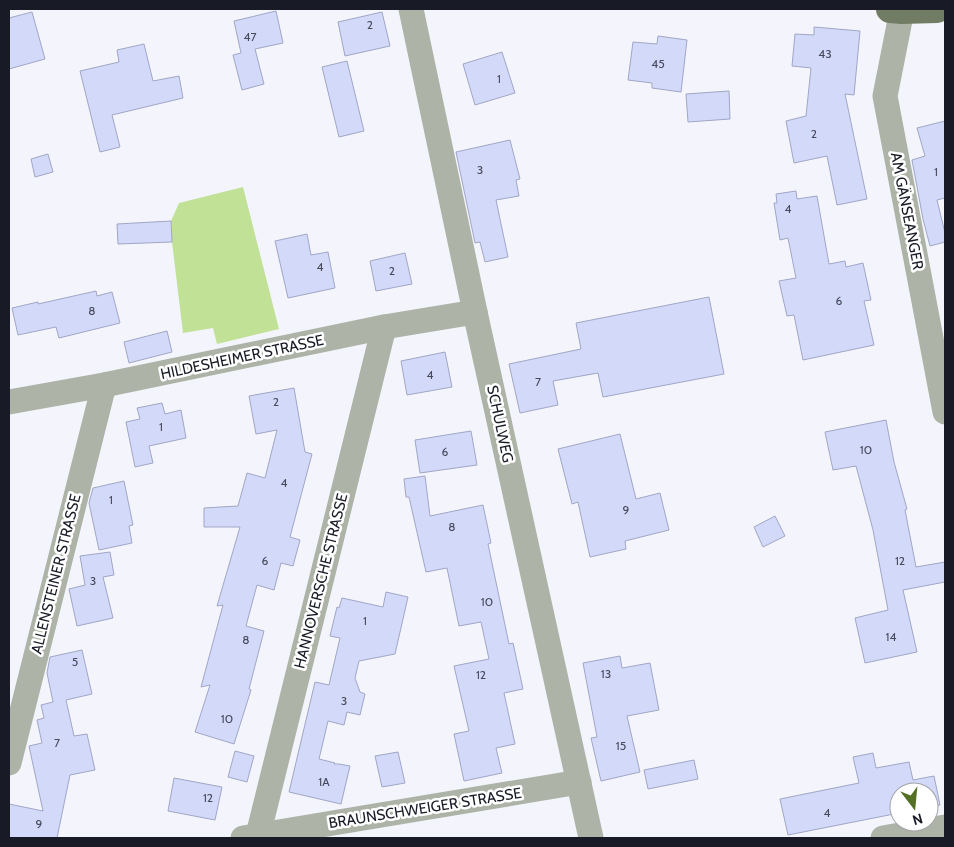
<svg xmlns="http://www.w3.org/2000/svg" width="954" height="847" viewBox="0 0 954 847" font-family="Cabin,sans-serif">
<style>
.green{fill:#c0e196}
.building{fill:#d3d9f9;stroke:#a0a6c4}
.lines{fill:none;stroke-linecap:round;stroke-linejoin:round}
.minor{stroke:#adb3a6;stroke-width:25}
.major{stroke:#717c64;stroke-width:28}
.labels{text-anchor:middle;stroke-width:5;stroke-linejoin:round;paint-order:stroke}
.number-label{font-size:12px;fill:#474a5b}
.street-label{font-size:15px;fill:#181a26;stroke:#fff}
</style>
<rect width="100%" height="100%" fill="#f4f5fc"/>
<!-- green -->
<polygon class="green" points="243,187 279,329 217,344 213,328 183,333 172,242 171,221 179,203"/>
<!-- building -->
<g class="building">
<polygon points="276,11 283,43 255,49 264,84 242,90 233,55 241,53 234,21"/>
<polygon points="32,12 45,59 9,69 9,18"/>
<polygon points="382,12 390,46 345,56 338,22"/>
<polygon points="814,27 860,31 854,95 845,94 867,199 837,205 827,156 794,163 786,121 806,116 811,68 792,66 795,34 814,35"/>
<polygon points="658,36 687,40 681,92 652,88 652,83 628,80 633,42 657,44"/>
<polygon points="144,44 153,81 179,76 183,98 112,115 120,147 100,152 80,71 119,62 117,50"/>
<polygon points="502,52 515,93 475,105 463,64"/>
<polygon points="347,61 364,131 339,137 322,67"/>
<polygon points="729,91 730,119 688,122 686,94"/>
<polygon points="945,121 945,198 937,200 945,233 945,242 930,246 923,219 912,160 925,156 917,128"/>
<polygon points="510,140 520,179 516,180 519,196 496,200 508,257 485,262 480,242 475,243 456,152"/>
<polygon points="48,154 53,172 35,177 31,159"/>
<polygon points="796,191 797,199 817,196 829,264 845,261 846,267 863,263 871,300 864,301 874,345 803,360 794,315 787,316 779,281 796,278 788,238 780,240 774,203 777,203 776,194"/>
<polygon points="171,221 172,242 118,244 117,224"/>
<polygon points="307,234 311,255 328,252 335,288 288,298 275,241"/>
<polygon points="405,253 412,284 376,291 370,261"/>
<polygon points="96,291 97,296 112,292 120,323 59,338 56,327 18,335 12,308 38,302 38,304"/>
<polygon points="709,297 724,374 603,397 598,373 553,381 558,405 520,413 509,364 581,349 576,323"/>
<polygon points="167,331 172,352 129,363 124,342"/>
<polygon points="445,352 452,387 407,395 401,361"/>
<polygon points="294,388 305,452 312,454 290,537 300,540 293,566 281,563 274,590 257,585 246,626 264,631 249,689 251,690 234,744 195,732 210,685 201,687 223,605 217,606 240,527 204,527 204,508 238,506 247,473 265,478 277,430 256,434 249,396"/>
<polygon points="162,403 165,414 181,410 186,438 149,446 153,463 135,467 126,422 140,419 137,408"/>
<polygon points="886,420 894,462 907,509 905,510 916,567 945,562 945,582 903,590 917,652 865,663 855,618 888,610 873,530 856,466 833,470 825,432"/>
<polygon points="471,431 477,465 420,473 415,440"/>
<polygon points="620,434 636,499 660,493 669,530 625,541 626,549 590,557 578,502 572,504 558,449"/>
<polygon points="425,476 430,516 483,505 491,543 488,544 509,644 513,643 523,689 504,693 515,744 496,748 502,773 464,781 454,734 469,731 454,666 489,659 481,622 459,626 447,568 426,572 409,497 406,497 404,479"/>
<polygon points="124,481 133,525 129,526 132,543 99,550 89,503 93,488"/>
<polygon points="775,516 785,536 763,547 754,527"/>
<polygon points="110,552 114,575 103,577 113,618 77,626 69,589 85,585 80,556"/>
<polygon points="386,592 408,597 395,654 359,661 355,678 360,692 365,694 360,715 347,712 344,725 328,721 319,759 335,763 334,764 339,764 350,766 341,804 289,792 315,682 329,685 340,638 330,636 337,607 339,608 342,598 383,607"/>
<polygon points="82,650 92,694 66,700 74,736 87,734 95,770 70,775 57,838 9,838 9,804 43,811 29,746 42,743 37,720 44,718 41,705 53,702 47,673 50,657"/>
<polygon points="620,656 622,668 650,663 659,710 627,716 640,772 601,781 591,738 597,737 583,663"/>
<polygon points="235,751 254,756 247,782 228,777"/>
<polygon points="398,752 405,783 382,787 375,756"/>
<polygon points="873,753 876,768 909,762 913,780 934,776 940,805 929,807 929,792 899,792 899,813 788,835 780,799 859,783 853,757"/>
<polygon points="694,760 698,779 648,789 644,770"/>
<polygon points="174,778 222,787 215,820 168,811"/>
</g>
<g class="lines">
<!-- minor -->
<g class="minor">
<polyline points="411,9 475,312 591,838"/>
<polyline points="902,10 885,96 945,412"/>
<polyline points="9,402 104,385 384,327 475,312"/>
<polyline points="9,763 104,385"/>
<polyline points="258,835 384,327"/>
<polyline points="243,838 579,782"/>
<polyline points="883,838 945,827"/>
</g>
<!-- major -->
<polyline class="major" points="890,9 902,10 937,9"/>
</g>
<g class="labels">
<!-- number labels -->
<g class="number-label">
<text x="370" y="29">2</text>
<text x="250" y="41">47</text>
<text x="825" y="58">43</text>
<text x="658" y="68">45</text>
<text x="499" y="83">1</text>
<text x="814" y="138">2</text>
<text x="480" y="174">3</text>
<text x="936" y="176">1</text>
<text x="788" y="213">4</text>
<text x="320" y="271">4</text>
<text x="392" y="275">2</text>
<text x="839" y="305">6</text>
<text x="92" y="315">8</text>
<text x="430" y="379">4</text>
<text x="538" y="386">7</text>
<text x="276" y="406">2</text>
<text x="161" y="431">1</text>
<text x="866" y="454">10</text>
<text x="445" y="456">6</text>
<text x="284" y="487">4</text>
<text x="111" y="504">1</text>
<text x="626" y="514">9</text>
<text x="452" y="531">8</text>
<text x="265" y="565">6</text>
<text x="900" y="565">12</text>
<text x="93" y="585">3</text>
<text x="487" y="606">10</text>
<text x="365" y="625">1</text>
<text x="891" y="641">14</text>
<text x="246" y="644">8</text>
<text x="75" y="666">5</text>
<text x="606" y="678">13</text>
<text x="481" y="679">12</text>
<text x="344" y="705">3</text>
<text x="227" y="723">10</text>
<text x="57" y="747">7</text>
<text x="621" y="750">15</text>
<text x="324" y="786">1A</text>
<text x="208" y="802">12</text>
<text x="827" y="817">4</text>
<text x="39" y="828">9</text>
</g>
<!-- street labels -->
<g class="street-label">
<text transform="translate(907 211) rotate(79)" y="5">AM GÄNSEANGER</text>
<text transform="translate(242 357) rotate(-12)" y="5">HILDESHEIMER STRASSE</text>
<text transform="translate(500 424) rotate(78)" y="5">SCHULWEG</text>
<text transform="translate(56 574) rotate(-76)" y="5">ALLENSTEINER STRASSE</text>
<text transform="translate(321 581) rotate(-76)" y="5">HANNOVERSCHE STRASSE</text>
<text transform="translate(425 808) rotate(-9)" y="5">BRAUNSCHWEIGER STRASSE</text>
</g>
</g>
<!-- border -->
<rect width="954" height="847" fill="none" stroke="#181a26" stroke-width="20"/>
<!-- north arrow -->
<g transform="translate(914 807) rotate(164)"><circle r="24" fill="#ffffff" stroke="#a3a3a8"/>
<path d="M0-4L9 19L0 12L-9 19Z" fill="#537024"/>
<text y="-8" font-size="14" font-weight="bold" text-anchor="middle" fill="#181a26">N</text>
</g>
</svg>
